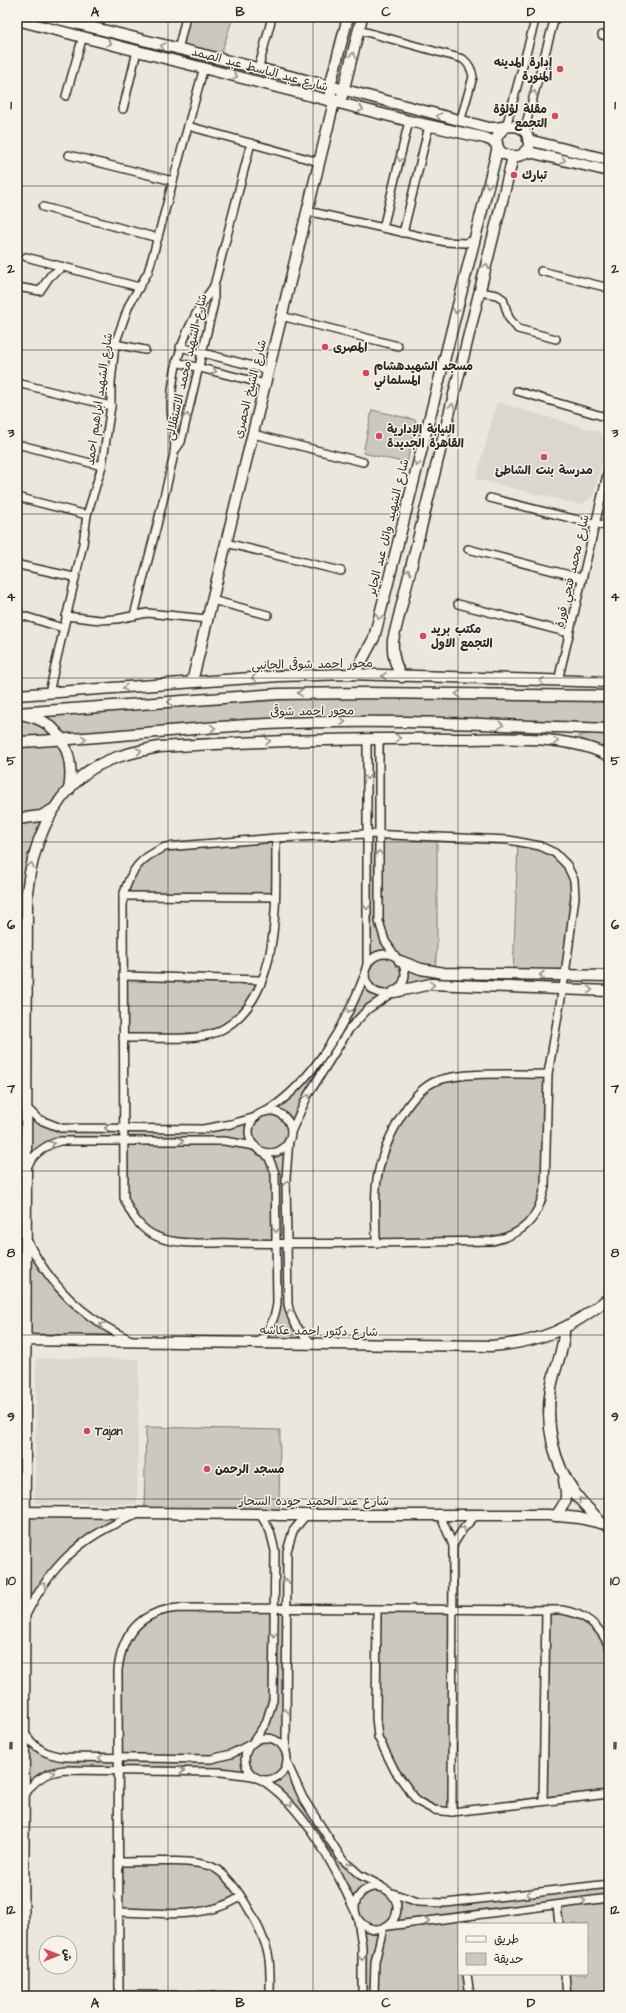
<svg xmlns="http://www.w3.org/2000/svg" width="626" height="2013" viewBox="0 0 626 2013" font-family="'Architects Daughter','Playpen Sans Arabic',sans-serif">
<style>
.built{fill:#dbd7ce}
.green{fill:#cbc8bf;stroke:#7b7a75}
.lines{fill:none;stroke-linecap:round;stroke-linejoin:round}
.street-casing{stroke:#2b2b2b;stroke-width:10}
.secondary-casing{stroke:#2b2b2b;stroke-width:13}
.street{stroke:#f7f3e8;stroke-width:7}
.secondary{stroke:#f7f3e8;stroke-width:10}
.oneway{stroke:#918f8a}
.grid{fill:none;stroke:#2b2b2b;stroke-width:1;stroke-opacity:0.55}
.poi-dot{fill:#d1495b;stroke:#f7f3e8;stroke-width:1.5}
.labels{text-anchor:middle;stroke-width:3;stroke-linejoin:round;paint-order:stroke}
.poi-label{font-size:12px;font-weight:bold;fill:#2b2b2b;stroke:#f7f3e8;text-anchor:start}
.street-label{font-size:12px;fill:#2b2b2b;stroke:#f7f3e8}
.neatline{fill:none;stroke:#2b2b2b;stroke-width:1.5}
.grid-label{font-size:13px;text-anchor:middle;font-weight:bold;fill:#2b2b2b}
</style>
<rect width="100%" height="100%" fill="#ebe7dd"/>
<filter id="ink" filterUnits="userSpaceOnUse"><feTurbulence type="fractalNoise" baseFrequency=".025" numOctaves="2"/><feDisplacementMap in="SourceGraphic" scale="8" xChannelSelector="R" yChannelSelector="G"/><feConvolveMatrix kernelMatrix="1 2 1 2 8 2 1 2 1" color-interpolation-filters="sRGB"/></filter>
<g filter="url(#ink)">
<!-- built -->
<g class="built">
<polygon points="497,402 600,432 607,444 593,496 581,505 476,479"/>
<polygon points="36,1358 139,1359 137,1504 35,1503"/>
</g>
<!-- green -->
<g class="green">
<polygon points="186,17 233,17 219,60 178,50"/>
<polygon points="372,410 416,420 407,463 363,453"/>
<polygon points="278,694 609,696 609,728 310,723 63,741 72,777 54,809 30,870 26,1107 53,1126 203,1129 256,1117 298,1087 342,1022 365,974 367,965 367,834 437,837 437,946 435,971 513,975 518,841 555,853 574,880 562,989 443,985 390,994 350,1028 291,1132 289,1139 290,1313 312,1343 257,1343 273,1321 276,1244 177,1241 143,1228 124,1198 122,1142 51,1144 30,1162 26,1237 35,1257 78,1308 137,1342 17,1340 17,713"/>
<polygon points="609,730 609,756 578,736"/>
<polygon points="276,838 275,897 123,896 137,865 165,847"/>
<polygon points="123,976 261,980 232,1023 198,1037 123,1038"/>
<polygon points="548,1074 545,1174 536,1213 504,1238 376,1243 377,1180 388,1143 423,1089 454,1076"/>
<polygon points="146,1427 280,1430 279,1515 144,1512 93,1535 52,1572 25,1619 25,1512 144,1512"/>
<polygon points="165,1609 286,1609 287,1763 292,1775 342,1859 370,1881 392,1893 432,1903 609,1884 609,1996 567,1996 565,1974 587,1974 587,1924 559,1924 557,1906 459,1918 459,1974 467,1974 470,1996 362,1996 358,1919 354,1909 300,1815 260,1779 253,1776 55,1771 29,1788 24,1731 45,1753 119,1758 118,1670 131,1631"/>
<polygon points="377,1610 453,1610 452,1812 417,1801 378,1737"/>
<polygon points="546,1610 586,1617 609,1647 609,1794 543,1801"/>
<polygon points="119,1862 211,1866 241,1897 215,1910 119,1912"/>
</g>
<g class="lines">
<!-- street casing -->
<g class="street-casing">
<g id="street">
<path d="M359 30 463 59C469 64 472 69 473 77L460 122"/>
<polyline points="602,35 609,37"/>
<polyline points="178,50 186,17"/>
<polyline points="258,70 272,17"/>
<polyline points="66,96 83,36"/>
<polyline points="123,109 137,51"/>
<polyline points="188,126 319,162"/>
<polyline points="506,127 536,17"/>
<polyline points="524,131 555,17"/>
<polyline points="69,155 173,181"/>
<polyline points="43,207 158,238"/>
<polyline points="307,211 446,242 465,243 474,240"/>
<polyline points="608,227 609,227"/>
<polyline points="383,228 409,121"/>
<polyline points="403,233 429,126"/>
<polyline points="26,257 139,287"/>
<polyline points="541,271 609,288"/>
<polyline points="17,287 40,291 50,276 63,267"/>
<polyline points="480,292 497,295 503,299 509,318 518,329 556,339"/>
<polyline points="281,316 398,346"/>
<polyline points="115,344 145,350"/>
<polyline points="180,347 268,370"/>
<polyline points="176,362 265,384"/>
<polyline points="17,383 111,406"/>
<polyline points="517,391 609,418"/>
<polyline points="253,434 363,462"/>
<polyline points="17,444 102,466"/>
<polyline points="174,452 181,442 214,303 214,286 251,143"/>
<polyline points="17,497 87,515"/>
<polyline points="490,498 594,524"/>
<polyline points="594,523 609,527"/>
<polyline points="226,543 341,571"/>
<polyline points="468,549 581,578"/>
<polyline points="19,565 74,577"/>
<polyline points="212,600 268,615"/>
<polyline points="458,604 569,633"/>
<polyline points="17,614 63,628"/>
<polyline points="66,616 100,620 117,619 147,613 207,619"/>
<path d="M134 616C147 562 162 509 174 454 177 439 171 422 171 406 172 361 187 322 214 286"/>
<polyline points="558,681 609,466"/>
<polyline points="49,693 83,544 87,515 102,466 111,406 111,383 115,344 129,305 148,272 153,255 204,67"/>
<polyline points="379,738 379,921 385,941 396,957"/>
<path d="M367 834 509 840 540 846 555 853 567 865 574 880 575 897 565 975 548 1074 545 1187C538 1219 524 1234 492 1241 406 1242 320 1245 234 1243 212 1242 178 1246 158 1237 140 1230 131 1215 124 1198L123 896C131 869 140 858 165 847L276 838Z"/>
<polyline points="123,896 275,897"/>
<circle cx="385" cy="974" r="20"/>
<polyline points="367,966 367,738"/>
<polyline points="123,976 261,980"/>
<path d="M123 1038C148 1037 194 1042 217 1032 284 1001 275 898 276 838"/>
<polyline points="26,1107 38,1119 61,1128 203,1129 231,1124 256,1117"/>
<circle cx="270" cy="1132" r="21"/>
<path d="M265 1112C311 1085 346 1024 365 974"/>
<polyline points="291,1132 308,1095 350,1028 368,1009 390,994"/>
<path d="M289 1139 286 1178 288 1304C291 1321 299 1332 312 1343"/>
<path d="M27 1167C34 1153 45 1145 60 1141H224L255 1146"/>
<path d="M27 1240C50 1286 84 1319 131 1340"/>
<path d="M376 1243C376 1222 374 1200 377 1179 382 1148 407 1090 439 1080 468 1071 517 1075 548 1074"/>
<path d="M257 1343C269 1332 275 1320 277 1303L275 1173 269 1158 264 1152"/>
<polyline points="440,1515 453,1545 452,1812"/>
<polyline points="453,1545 463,1529 476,1515"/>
<polyline points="377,1610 376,1718 378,1737 395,1771 417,1801 434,1810 452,1812 609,1794"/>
<path d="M25 1617C50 1566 82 1535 136 1515"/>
<path d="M24 1732C34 1748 46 1755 65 1757L211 1759 231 1754 249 1745"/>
<circle cx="266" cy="1759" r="21"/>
<polyline points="252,1743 266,1723 273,1700 275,1551 270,1531 260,1514"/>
<polyline points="286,1750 287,1551 293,1531 307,1514"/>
<polyline points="287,1763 303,1798 342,1859 360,1875 381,1886"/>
<path d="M260 1779C303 1805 334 1865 354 1909"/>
<path d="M25 1795C34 1779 47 1772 65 1770L221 1772 253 1776"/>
<polyline points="543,1801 546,1610"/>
<path d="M119 1862C143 1862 189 1859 210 1866 234 1874 262 1930 268 1953 271 1967 270 1982 270 1996"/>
<circle cx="376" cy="1908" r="21"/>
<polyline points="392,1893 418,1902 446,1903 609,1884"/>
<polyline points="557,1905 559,1924"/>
<path d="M119 1912C162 1913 203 1920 241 1897"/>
<polyline points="358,1920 362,1946 362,1996"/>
<polyline points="388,1926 609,1898"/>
<polyline points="467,1974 470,1996"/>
<polyline points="565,1974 567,1996"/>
<polyline points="119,1995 270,1996"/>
<path d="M119 1996 118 1670C122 1633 141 1611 179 1608L562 1610C585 1614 600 1625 609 1647"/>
<polyline points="374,1996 375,1962 383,1928"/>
</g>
</g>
<!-- secondary casing -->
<g class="secondary-casing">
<g id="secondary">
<path d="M50 17 330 86 489 128C502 129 522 119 528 137 538 170 474 156 504 128"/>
<polyline points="17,20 409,121 485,138 497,143"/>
<polyline points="342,96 362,17"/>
<polyline points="528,140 609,160"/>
<polyline points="525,151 609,171"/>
<polyline points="350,674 360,664 374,638 498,147"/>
<path d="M402 677C395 665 392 655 393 640L513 157"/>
<polyline points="192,682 334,102 330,92 330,86 348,17"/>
<polyline points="17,695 279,676 350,674 609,682"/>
<polyline points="17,713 278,694 369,693 609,696"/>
<path d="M25 715C62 722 75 756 69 790"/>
<path d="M17 742C101 739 184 728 267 724 381 718 495 725 609 729"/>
<polyline points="17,819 41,816 54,809"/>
<polyline points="400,961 421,969 444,973 609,976"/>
<polyline points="394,992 431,984 609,991"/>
<path d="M564 1329C565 1349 554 1368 551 1388 545 1424 553 1463 575 1493 582 1504 593 1512 601 1523"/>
<path d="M17 1340 492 1346C541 1342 570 1329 609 1298"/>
<polyline points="17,1512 260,1514 279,1515 548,1515 579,1518 609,1525"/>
<path d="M556 1516C567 1500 568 1500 564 1480"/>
<path d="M23 1996 27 892C32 849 48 806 82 776 103 758 133 752 159 747 260 741 359 738 460 739 506 739 568 734 609 756"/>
</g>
</g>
<!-- street -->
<use href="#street" class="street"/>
<!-- secondary -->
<use href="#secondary" class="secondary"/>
</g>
<!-- one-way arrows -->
<defs><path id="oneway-chevron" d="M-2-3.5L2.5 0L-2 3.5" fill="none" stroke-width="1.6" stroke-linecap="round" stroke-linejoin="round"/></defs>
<g class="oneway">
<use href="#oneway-chevron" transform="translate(109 43) rotate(15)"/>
<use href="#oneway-chevron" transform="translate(163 46) rotate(-166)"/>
<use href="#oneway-chevron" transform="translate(353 55) rotate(-77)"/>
<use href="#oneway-chevron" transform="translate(235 76) rotate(15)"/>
<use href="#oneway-chevron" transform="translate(534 93) rotate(-75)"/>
<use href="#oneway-chevron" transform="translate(361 109) rotate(14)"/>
<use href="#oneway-chevron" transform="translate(439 116) rotate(-165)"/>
<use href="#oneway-chevron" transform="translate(400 159) rotate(103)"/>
<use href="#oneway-chevron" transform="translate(563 160) rotate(14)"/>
<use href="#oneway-chevron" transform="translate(488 185) rotate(104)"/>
<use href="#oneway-chevron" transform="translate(486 266) rotate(-76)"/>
<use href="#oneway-chevron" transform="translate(456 311) rotate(104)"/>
<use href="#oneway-chevron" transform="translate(214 371) rotate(15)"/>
<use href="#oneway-chevron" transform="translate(452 406) rotate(-76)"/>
<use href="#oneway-chevron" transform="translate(187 416) rotate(-77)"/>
<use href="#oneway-chevron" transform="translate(417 464) rotate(104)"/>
<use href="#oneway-chevron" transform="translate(408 572) rotate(-75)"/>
<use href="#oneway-chevron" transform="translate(379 617) rotate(104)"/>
<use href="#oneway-chevron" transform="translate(384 676) rotate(-177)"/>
<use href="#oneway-chevron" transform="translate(254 678) rotate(176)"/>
<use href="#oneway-chevron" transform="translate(542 681) rotate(-178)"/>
<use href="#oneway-chevron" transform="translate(125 688) rotate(176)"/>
<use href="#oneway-chevron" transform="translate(300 693) rotate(179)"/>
<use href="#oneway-chevron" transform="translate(458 694) rotate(-179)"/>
<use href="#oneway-chevron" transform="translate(170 702) rotate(176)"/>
<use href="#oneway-chevron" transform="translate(343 722) rotate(1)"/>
<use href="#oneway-chevron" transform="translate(501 725) rotate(2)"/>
<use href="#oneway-chevron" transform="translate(213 728) rotate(-4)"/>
<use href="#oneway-chevron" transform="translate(398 738) rotate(1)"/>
<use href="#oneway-chevron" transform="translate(84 739) rotate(-5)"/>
<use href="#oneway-chevron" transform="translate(268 741) rotate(-3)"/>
<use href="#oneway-chevron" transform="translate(556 741) rotate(2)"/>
<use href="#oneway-chevron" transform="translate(139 751) rotate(-13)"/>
<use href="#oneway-chevron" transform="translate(367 777) rotate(90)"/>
<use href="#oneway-chevron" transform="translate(379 853) rotate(-90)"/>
<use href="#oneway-chevron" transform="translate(31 865) rotate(-76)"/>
<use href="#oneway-chevron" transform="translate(367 907) rotate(90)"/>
<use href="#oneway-chevron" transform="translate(542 975) rotate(180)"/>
<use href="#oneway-chevron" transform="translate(432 985) rotate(-2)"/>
<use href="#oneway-chevron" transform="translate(590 990) rotate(2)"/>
<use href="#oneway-chevron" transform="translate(349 1010) rotate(117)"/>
<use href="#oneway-chevron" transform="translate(308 1097) rotate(-62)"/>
<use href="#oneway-chevron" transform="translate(107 1128) rotate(-180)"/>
<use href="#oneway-chevron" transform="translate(181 1141)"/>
<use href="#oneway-chevron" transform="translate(52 1144) rotate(-21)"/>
<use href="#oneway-chevron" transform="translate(287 1183) rotate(-90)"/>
<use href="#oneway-chevron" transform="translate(276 1230) rotate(90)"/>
<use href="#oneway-chevron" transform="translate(290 1312) rotate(-107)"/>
<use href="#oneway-chevron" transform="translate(102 1325) rotate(-150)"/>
<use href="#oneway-chevron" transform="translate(581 1500) rotate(-131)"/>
<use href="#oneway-chevron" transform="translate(463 1529) rotate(-53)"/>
<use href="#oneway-chevron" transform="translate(286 1581) rotate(-89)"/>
<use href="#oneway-chevron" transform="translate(43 1585) rotate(-55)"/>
<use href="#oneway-chevron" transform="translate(274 1634) rotate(91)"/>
<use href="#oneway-chevron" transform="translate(285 1711) rotate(-89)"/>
<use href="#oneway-chevron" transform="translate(101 1758) rotate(-179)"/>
<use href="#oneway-chevron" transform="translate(182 1771)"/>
<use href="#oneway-chevron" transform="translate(52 1773) rotate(-15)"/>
<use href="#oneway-chevron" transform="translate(290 1804) rotate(49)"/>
<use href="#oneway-chevron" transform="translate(349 1865) rotate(-135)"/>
<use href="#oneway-chevron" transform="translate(529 1894) rotate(173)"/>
<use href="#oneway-chevron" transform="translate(583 1901) rotate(-7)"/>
<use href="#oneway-chevron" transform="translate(427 1921) rotate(-6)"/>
<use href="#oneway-chevron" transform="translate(362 1958) rotate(88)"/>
</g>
</g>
<!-- grid -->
<path class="grid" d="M168 17V1996M313 17V1996M458 17V1996M17 186H609M17 350H609M17 514H609M17 678H609M17 842H609M17 1006H609M17 1171H609M17 1335H609M17 1499H609M17 1663H609M17 1827H609"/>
<!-- markers -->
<g class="poi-dot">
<circle cx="560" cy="69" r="4"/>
<circle cx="555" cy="116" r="4"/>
<circle cx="514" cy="175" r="4"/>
<circle cx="325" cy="347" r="4"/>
<circle cx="366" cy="373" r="4"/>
<circle cx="379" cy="436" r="4"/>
<circle cx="544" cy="457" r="4"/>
<circle cx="423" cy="636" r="4"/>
<circle cx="87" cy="1431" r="4"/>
<circle cx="207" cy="1469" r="4"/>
</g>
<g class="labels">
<!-- poi labels -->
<g class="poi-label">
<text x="552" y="66" text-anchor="end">إدارة المدينه<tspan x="552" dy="14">المنورة</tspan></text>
<text x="547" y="113" text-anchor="end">مقلة لؤلؤة<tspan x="547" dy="14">التجمع</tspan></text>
<text x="522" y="179">تبارك</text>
<text x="333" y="351">المصرى</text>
<text x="374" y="370">مسجد الشهيدهشام<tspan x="374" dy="14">المسلماني</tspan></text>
<text x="387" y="433">النيابة الإدارية<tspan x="387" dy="14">القاهرة الجديدة</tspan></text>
<text x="544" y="474" text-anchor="middle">مدرسة بنت الشاطئ</text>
<text x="431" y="633">مكتب بريد<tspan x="431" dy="14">التجمع الاول</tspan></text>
<text x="95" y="1435">Tajan</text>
<text x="215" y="1473">مسجد الرحمن</text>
</g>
<!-- street labels -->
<g class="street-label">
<text transform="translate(260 69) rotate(15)" y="4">شارع عبد الباسط عبد الصمد</text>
<text transform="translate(186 367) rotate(-77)" y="4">شارع الشهيد محمد الاستقلالى</text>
<text transform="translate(250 389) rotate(-76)" y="4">شارع الشيخ الحصرى</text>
<text transform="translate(99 399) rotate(-82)" y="4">شارع الشهيد ابراهيم احمد</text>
<text transform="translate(388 527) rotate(-76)" y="4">شارع الشهيد وائل عبد الجابر</text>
<text transform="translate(572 571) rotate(-77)" y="4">شارع محمد فتحي قورة</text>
<text transform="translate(312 664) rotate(-1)" y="4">محور احمد شوقى الجانبى</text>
<text transform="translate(312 711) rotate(-1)" y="4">محور احمد شوقى</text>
<text transform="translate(319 1331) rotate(1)" y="4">شارع دكتور احمد عكاشه</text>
<text x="314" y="1505">شارع عبد الحميد جوده السحار</text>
</g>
</g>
<!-- margin -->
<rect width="626" height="2013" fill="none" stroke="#f7f3e8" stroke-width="44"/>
<!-- legend -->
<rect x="458" y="1923" width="130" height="52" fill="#f7f3e8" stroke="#a5a39c"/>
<rect x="466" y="1936" width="20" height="6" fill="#f7f3e8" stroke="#a5a39c"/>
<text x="494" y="1943" font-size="12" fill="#2b2b2b">طريق</text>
<rect x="466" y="1953" width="20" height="12" fill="#cbc8bf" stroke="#a5a39c"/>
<text x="494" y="1963" font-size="12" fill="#2b2b2b">حديقة</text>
<!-- north arrow -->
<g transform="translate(58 1955) rotate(90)"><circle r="19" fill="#f7f3e8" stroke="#a5a39c"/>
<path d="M0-3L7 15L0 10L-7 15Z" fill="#d1495b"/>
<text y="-6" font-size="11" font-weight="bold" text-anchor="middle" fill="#2b2b2b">ش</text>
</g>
<rect x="22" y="22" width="582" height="1969" class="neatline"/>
<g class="grid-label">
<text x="95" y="16">A</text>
<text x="240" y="16">B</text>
<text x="386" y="16">C</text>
<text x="531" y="16">D</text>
<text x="11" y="109">1</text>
<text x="615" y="109">1</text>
<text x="11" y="273">2</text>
<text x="615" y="273">2</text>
<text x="11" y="437">3</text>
<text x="615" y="437">3</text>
<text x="11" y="601">4</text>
<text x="615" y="601">4</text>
<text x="11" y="765">5</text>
<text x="615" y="765">5</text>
<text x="11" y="929">6</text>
<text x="615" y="929">6</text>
<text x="11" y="1093">7</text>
<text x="615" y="1093">7</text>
<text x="11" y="1257">8</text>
<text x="615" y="1257">8</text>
<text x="11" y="1421">9</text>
<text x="615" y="1421">9</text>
<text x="11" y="1585">10</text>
<text x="615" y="1585">10</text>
<text x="11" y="1749">11</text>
<text x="615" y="1749">11</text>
<text x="11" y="1914">12</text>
<text x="615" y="1914">12</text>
<text x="95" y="2007">A</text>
<text x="240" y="2007">B</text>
<text x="386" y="2007">C</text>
<text x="531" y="2007">D</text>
</g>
</svg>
